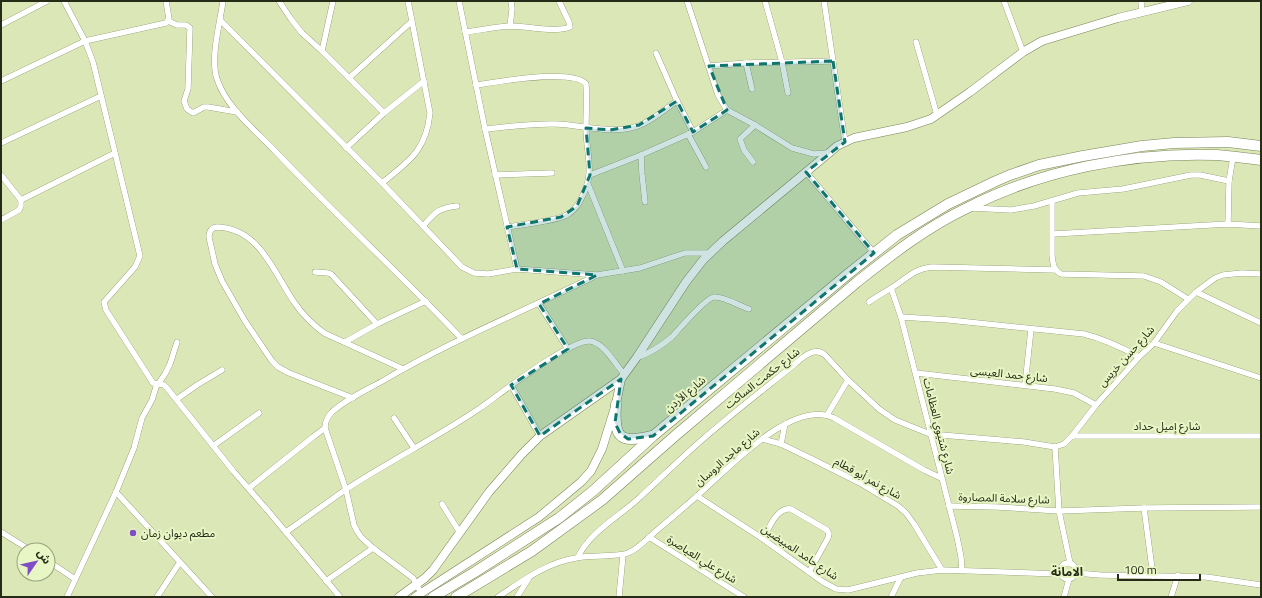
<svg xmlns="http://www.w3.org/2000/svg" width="1262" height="598" viewBox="0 0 1262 598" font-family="'Titillium Web','Noto Sans Arabic',sans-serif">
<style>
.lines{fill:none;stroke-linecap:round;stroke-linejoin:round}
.street-casing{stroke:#7a8458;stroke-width:6}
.secondary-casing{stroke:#7a8458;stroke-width:9}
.highway-casing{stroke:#7a8458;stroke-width:11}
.street{stroke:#fff;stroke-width:5.5}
.secondary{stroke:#fff;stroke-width:8}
.highway{stroke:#fff;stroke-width:10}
.marked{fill:#0f766e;fill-opacity:0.2;stroke:#0f766e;stroke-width:3;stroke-dasharray:8 5;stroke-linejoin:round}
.poi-dot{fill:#7f4ec6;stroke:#e8f5c4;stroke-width:1.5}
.labels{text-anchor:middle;stroke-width:4;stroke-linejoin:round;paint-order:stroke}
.street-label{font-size:11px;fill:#262b18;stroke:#e8f5c4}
.poi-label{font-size:11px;fill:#262b18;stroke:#e8f5c4;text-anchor:start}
.neighbourhood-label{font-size:12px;font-weight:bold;fill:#262b18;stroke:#e8f5c4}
</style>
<rect width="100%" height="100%" fill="#dbe7b7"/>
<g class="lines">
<!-- street casing -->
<g class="street-casing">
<g id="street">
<polyline points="64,1 85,41 93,62 140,256 135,267 104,302 106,310 153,383 164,385 167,388 234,472 269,512 340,597"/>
<path d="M223 1C220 23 210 58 217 79 226 107 255 130 275 151 336 215 401 275 461 338"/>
<polyline points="279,1 291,19 302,33 322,51 384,113"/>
<polyline points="459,1 485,129 517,269"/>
<polyline points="687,1 718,95 727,110 755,125 792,148 814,154 828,153"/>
<polyline points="765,1 782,62 788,93"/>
<polyline points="824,1 845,142"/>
<polyline points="1004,1 1023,52"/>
<polyline points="1141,1 1142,13"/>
<polyline points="168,21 177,25 186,25 190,28 188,89 184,101 187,109 193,113 204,107 208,107 237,112"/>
<polyline points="221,21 382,183 462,267 474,273 488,274 517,269 597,275 640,268 685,253 710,253"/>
<polyline points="1,25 47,1"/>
<polyline points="510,26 512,9 511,1"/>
<path d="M465 32C480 30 496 27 511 26 529 26 554 33 570 27L569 22 559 1"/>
<polyline points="916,42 937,115"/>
<polyline points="322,51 333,1"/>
<polyline points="656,53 677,101 693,132"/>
<polyline points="746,63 752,89"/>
<polyline points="709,66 746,63 833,61"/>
<polyline points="349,78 411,22"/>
<polyline points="1,81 85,41 166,23 169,19 166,1"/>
<path d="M476 85C497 82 573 68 586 84 587 99 586 113 586 127 586 155 596 172 581 199 578 206 573 211 567 215 552 222 524 224 507 227"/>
<path d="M485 129C508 127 532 123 556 124 583 125 611 135 638 126 652 121 665 109 677 101"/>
<polyline points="688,134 706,167"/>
<polyline points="1,143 101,96"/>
<polyline points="346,148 384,113 424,81"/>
<polyline points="641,155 642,174 645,202"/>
<polyline points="753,162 744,150 740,139 755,125"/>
<polyline points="806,172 874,253"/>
<polyline points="1,175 21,200 21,206 19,210 1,220"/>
<polyline points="495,175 552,173"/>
<polyline points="590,175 641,155 693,132 727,110"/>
<path d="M382 183C409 161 426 151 430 113L408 1"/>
<polyline points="588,184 623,271"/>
<polyline points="21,200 115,153"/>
<path d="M1052 201V255C1053 264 1053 269 1061 274L1144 276 1161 282 1188 299"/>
<polyline points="971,208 1011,210 1034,206 1078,193 1123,189 1191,175 1200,175 1229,181"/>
<polyline points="1228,224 1229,181 1233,157"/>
<path d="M423 226C436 212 438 208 457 206"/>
<polyline points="1053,234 1228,224 1261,226"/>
<polyline points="315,272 328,273 331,274 377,324"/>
<polyline points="891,288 901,317 957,537 961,557 962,570"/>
<polyline points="1196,292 1261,323"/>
<path d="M869 302C877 296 885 292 893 287 907 278 914 269 932 267L1055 270"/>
<polyline points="539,304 568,349"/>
<path d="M901 317 949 320 1084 334C1104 339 1121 347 1139 357"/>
<polyline points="345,342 377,324 426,301"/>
<polyline points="1154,343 1261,378"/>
<path d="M638 357C651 353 661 346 672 337 679 329 706 298 714 297 723 296 740 306 749 309"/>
<polyline points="916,373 1055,389 1074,393 1096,405"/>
<polyline points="511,385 540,436"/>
<polyline points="1025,385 1031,329"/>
<path d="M353 398 289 373 278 367 272 361 245 321 222 281 215 264 209 237C209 231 212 227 218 227 260 229 274 273 294 302 302 314 312 324 324 333L403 369"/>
<polyline points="177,399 197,385 222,370"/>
<polyline points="827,415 848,380"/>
<polyline points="394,418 414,448"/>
<polyline points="1072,436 1261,436"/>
<polyline points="762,439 781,444 812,459 860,483 898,506 906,513 914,524 942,570"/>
<polyline points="781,444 785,424"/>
<polyline points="213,446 259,413"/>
<polyline points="1055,447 1059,511 1070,563"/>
<polyline points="249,488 313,437 325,428"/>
<polyline points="116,492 212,597"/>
<polyline points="697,496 763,539 823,582 836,589 848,590 917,573 942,570 1061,574"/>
<polyline points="442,504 460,533"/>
<polyline points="949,506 997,507 1059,511 1144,508 1261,507"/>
<polyline points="1144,508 1153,576"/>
<polyline points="1,532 30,550"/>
<path d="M286 532C306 518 325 504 345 490 389 461 436 438 480 408 500 394 569 340 590 341 603 342 616 365 624 374"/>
<polyline points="649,537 744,597"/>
<path d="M763 539C769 529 776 507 791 509L827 530 829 534 828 538 809 572"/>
<path d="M578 557C590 532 618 517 638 499 660 479 681 458 703 439 733 413 764 389 795 364 803 357 815 346 825 355L848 380 879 409 895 420 930 434 1024 442 1055 447 1064 444 1072 436 1096 405 1139 357 1154 343 1177 311 1196 292 1215 278 1223 275 1242 273 1261 274"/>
<polyline points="48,561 75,579"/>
<circle cx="1068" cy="571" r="8"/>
<polyline points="1076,573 1100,575 1206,577 1261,585"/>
<polyline points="326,581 373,548"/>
<path d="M421 593 413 578 373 548 361 537 357 531 354 525 346 490 325 428C325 421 327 417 332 412 347 398 369 389 386 379 454 339 527 310 597 275"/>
<polyline points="67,597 116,492 134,448 142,418 152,400 156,387 165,374 170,364 177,342"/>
<polyline points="157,597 180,562"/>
<path d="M498 597C522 581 548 562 576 558 589 555 618 557 628 553 638 549 648 538 656 531 674 516 692 501 709 485 736 461 795 399 834 418L924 470 941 478"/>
<polyline points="517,597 529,578"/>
<polyline points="619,597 623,555"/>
<polyline points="891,597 901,577"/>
<polyline points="1064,597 1069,579"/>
<polyline points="1171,597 1178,575"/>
</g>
</g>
<!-- secondary casing -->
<g class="secondary-casing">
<g id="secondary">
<polyline points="399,597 425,578 433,570 489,492 522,454 540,436 621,379"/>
<polyline points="415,597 539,517 581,482 591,471 602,449 616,404 621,379 637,357 686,282 703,260 723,241 829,153 837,146 854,138 907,127 931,119 970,92 1023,52 1042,41 1118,18 1188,1"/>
</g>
</g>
<!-- highway casing -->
<g class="highway-casing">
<g id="highway">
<path d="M616 404C614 437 618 444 651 436"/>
<polyline points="433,597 475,572 559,518 593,491 653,436 848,274 897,235 948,204 996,181 1010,175 1039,165 1083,156 1142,146 1174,143 1228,142 1261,146"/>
<path d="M456 597 532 551 602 500 676 435 857 282C891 255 927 227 967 208 1041 170 1132 152 1216 155 1231 156 1246 158 1261 160"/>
</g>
</g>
<!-- street -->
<use href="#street" class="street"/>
<!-- secondary -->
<use href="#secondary" class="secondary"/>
<!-- highway -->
<use href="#highway" class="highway"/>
</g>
<!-- marked area -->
<path class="marked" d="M833 61 845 142 806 172 874 253 653 436 628 439 620 433 615 423 621 379 540 436 511 385 568 349 539 304 597 275 517 269 507 227 561 217 577 206 590 175 586 128 610 130 639 125 677 101 693 132 727 110 709 66Z"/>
<!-- markers -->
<circle class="poi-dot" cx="133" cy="533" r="4"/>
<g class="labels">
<!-- street labels -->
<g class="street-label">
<text transform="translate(1126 356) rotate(-48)" y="4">شارع حسن خريس</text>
<text transform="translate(1009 374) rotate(6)" y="4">شارع حمد العيسى</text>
<text transform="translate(762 378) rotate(-38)" y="4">شارع حكمت الساكت</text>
<text transform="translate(685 394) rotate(-40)" y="4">شارع الأردن</text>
<text transform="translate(939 426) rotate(76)" y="4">شارع شتيوي العظامات</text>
<text x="1167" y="430">شارع إميل حداد</text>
<text transform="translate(727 457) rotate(-41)" y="4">شارع ماجد الروسان</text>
<text transform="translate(868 478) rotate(29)" y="4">شارع نمر أبو قطام</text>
<text transform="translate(1004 498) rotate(2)" y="4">شارع سلامة المصاروة</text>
<text transform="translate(800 552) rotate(34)" y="4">شارع حامد المبيضين</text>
<text transform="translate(702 559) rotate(32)" y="4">شارع علي العياصرة</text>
</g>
<!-- poi labels -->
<g class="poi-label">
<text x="141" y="537">مطعم ديوان زمان</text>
</g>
<!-- neighbourhood labels -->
<g class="neighbourhood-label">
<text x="1067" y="576">الامانة</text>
</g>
</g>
<!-- border -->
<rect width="1262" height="598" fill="none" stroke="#262b18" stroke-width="4"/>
<!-- north arrow -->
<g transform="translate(36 562) rotate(56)"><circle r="19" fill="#e8f5c4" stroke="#9aa47f"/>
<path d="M0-3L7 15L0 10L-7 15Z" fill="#7f4ec6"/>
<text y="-6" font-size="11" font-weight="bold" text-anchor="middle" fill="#262b18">ش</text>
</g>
<!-- scale -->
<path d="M1118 574v6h82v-6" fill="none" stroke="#262b18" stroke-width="2"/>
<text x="1124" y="574" font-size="12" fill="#262b18" stroke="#e8f5c4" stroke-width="3" paint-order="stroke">100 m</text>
</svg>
